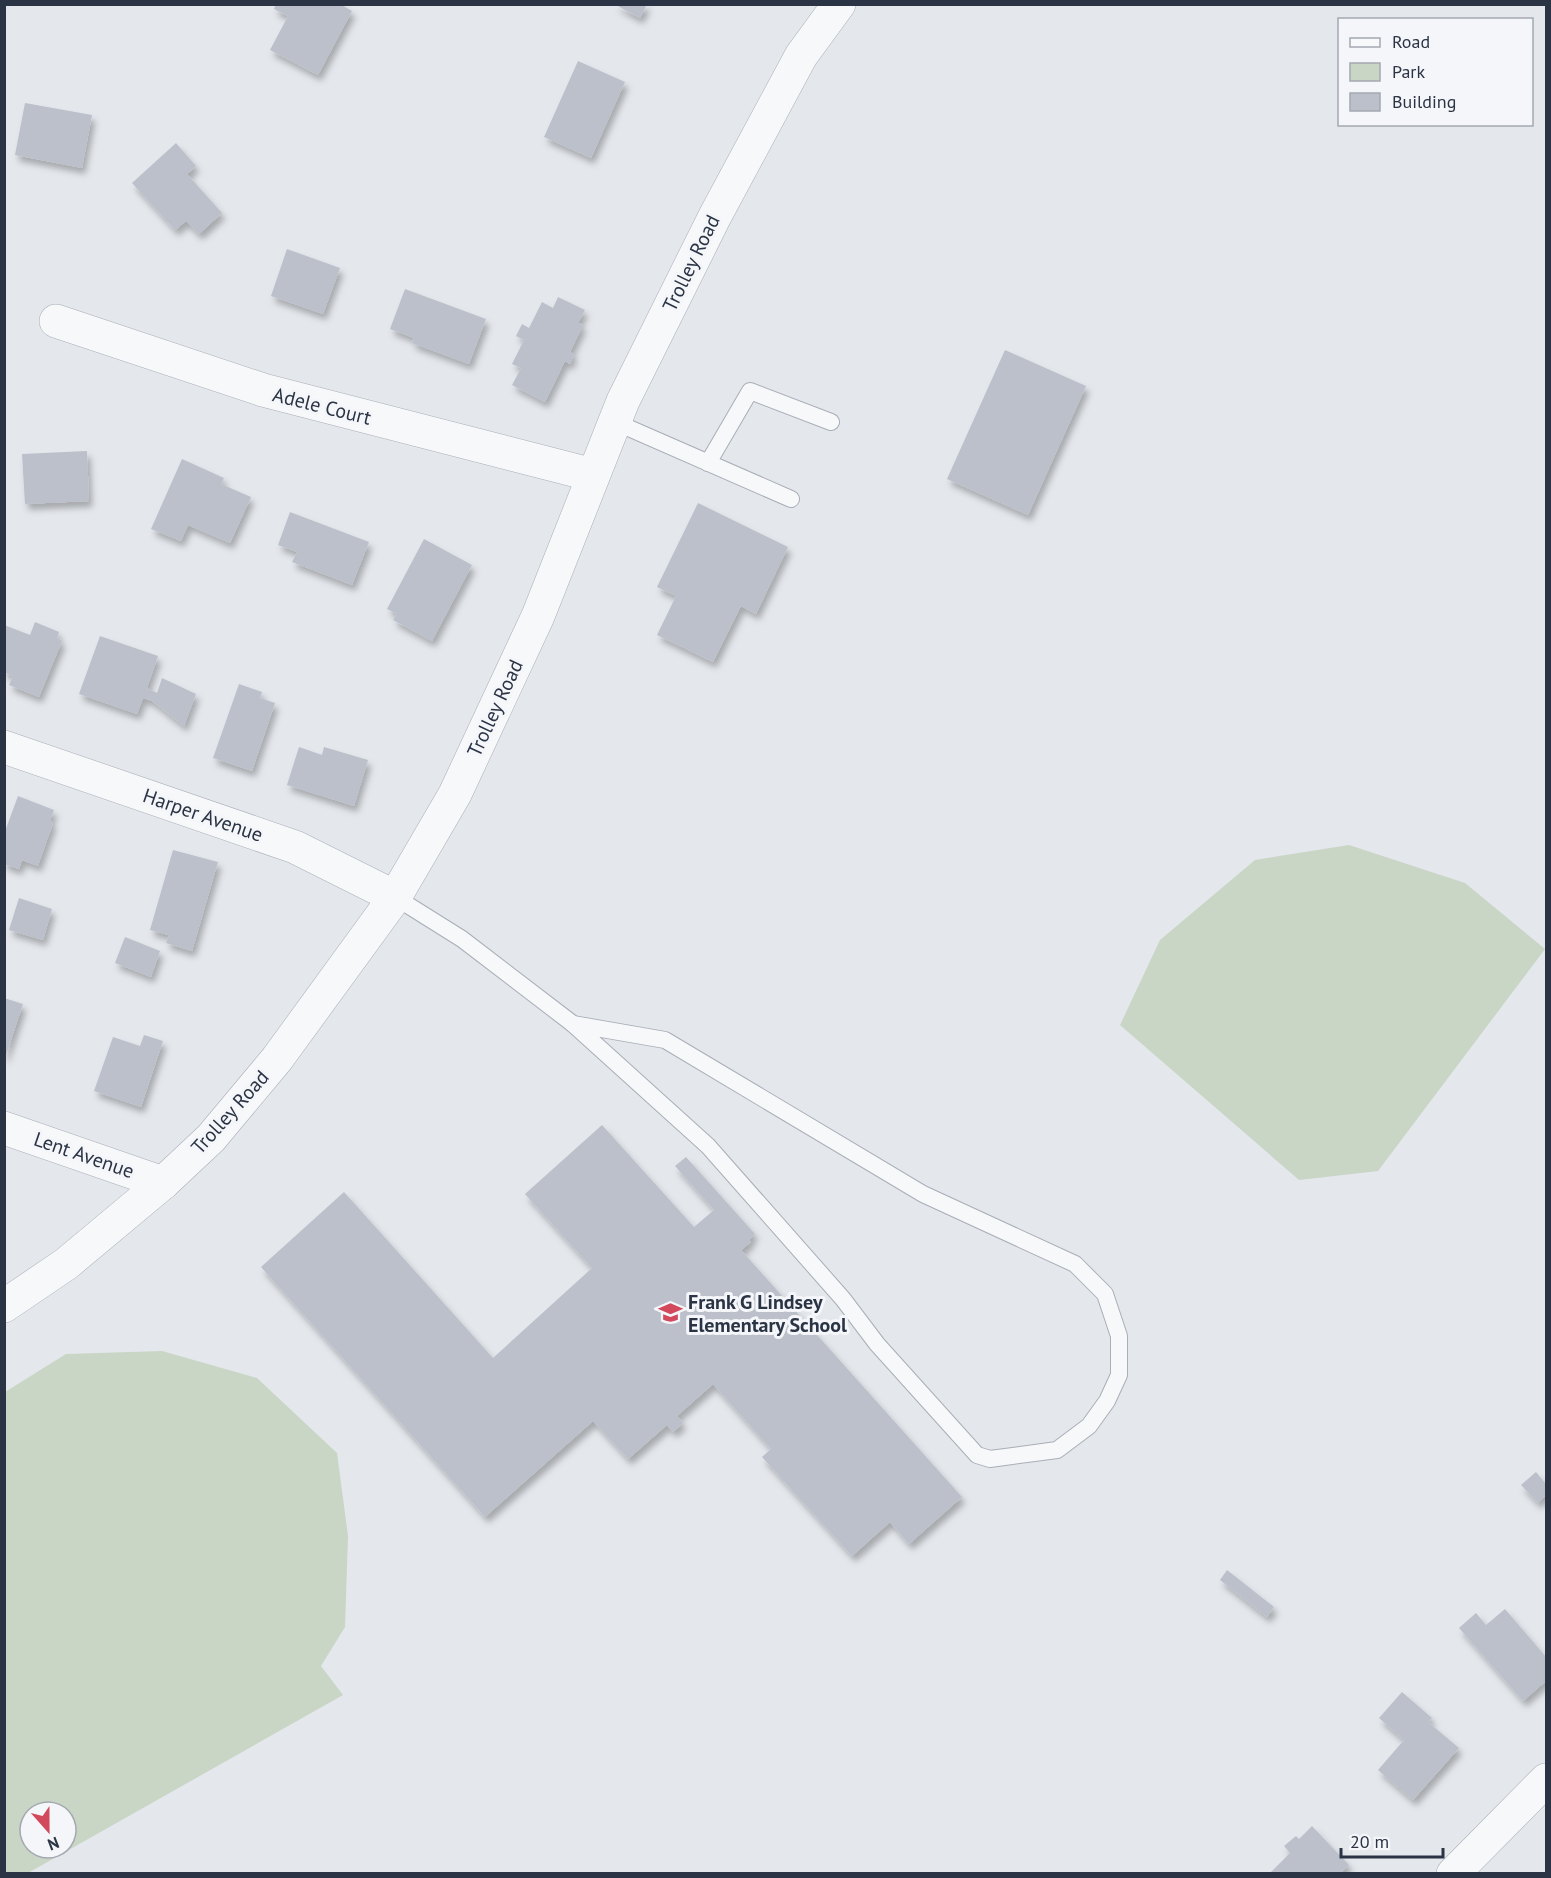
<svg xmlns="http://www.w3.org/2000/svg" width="1551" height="1878" font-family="'PT Sans',sans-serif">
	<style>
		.park { fill: #c9d6c5; fill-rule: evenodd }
		.building { fill: #bbc0ca; filter: url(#shadow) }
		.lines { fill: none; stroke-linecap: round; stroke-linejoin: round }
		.service-casing { stroke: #a9aeb7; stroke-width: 18 }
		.minor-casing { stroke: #a9aeb7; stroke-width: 34 }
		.tertiary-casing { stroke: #a9aeb7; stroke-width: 34 }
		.service { stroke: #f7f8fa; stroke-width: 16 }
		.minor { stroke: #f7f8fa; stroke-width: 33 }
		.tertiary { stroke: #f7f8fa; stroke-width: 33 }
		.labels { text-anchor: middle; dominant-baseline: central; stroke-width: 6; stroke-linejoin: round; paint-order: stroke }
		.street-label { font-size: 20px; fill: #2b3445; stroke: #f4f6f9 }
		.poi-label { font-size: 20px; font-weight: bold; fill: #2b3445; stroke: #f4f6f9; text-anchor: start }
	</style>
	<defs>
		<filter id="shadow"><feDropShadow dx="3.5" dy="6" stdDeviation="3" flood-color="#0004"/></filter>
	</defs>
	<rect width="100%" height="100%" fill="#e4e7ec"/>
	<!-- park -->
	<g class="park">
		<polygon points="1349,845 1465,883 1545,949 1378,1171 1299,1180 1120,1025 1160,940 1255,860"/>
		<path d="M 162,1351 L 257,1378 L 337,1453 L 348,1536 L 345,1627 L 321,1666 L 343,1695 L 28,1873 L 5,1873 L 5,1392 L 66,1354 ZM 30,1812 L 66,1812 L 66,1848 L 30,1848 Z"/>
	</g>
	<!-- building -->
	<g class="building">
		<polygon points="276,4 340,4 352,11 318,75 270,50 288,16 274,9"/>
		<polygon points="614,4 647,4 640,18"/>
		<polygon points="578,61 625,82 591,158 544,137"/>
		<polygon points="25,103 92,115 82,168 15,155"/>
		<polygon points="176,143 196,166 187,174 222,213 199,234 186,221 175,230 132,183"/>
		<polygon points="287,249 340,268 323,314 271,296"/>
		<polygon points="405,289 486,319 469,364 412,343 414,338 390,329"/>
		<polygon points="558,297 585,310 578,323 583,325 570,352 574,354 570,364 565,361 545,402 512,385 521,368 512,364 524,340 516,336 522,324 529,328 542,302 553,308"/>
		<polygon points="1005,350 1086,386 1028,515 947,479"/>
		<polygon points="87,451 89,501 25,504 22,454"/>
		<polygon points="182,459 224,478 221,484 251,497 230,543 188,525 181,541 151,529"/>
		<polygon points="698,503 788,547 756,614 741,606 713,662 657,635 676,596 657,587"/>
		<polygon points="290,512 369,542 352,585 292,562 297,552 278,545"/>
		<polygon points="424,539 472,565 432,641 393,620 397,614 387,609"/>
		<polygon points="35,622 59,632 57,638 62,641 39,697 9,685 13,676 4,672 4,625 30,635"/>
		<polygon points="100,636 158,656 147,688 157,693 162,678 196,694 184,726 152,701 143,698 137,714 79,694"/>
		<polygon points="239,684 262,692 260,698 275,703 252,771 213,758"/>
		<polygon points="299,747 322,755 324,747 368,760 354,806 287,785"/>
		<polygon points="18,796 54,810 50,821 53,823 38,866 22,860 19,869 4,864 4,834"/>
		<polygon points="173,850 218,862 192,951 166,943 169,935 150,930"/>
		<polygon points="19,898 52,909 43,940 9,930"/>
		<polygon points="125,937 160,951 151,977 115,963"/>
		<polygon points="4,998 23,1004 5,1058 4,1058"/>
		<polygon points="144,1035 163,1041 141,1107 94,1091 113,1037 140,1046"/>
		<polygon points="602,1125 694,1227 714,1210 675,1166 686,1157 755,1234 749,1240 751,1242 741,1250 962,1497 909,1544 890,1522 852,1556 762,1457 771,1449 713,1384 677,1416 683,1423 673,1432 667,1425 628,1459 593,1421 485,1517 261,1267 344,1192 493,1358 592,1268 525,1194"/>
		<polygon points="1536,1472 1546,1484 1546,1495 1538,1503 1521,1485"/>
		<polygon points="1227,1570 1274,1607 1267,1617 1220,1580"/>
		<polygon points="1505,1609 1546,1657 1546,1681 1523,1701 1459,1628 1476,1613 1486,1625"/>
		<polygon points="1402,1692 1432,1718 1428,1722 1459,1748 1413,1800 1378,1770 1404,1740 1379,1718"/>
		<polygon points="1312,1826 1349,1865 1340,1874 1269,1874 1290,1853 1284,1846 1296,1836 1299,1839"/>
	</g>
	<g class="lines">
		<defs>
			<g id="service">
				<polyline points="615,422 791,499"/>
				<polyline points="708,463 750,391 831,422"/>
				<polyline points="395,897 462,939 573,1024"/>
				<polygon points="573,1024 665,1040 923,1194 1075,1264 1105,1294 1119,1336 1119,1375 1107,1401 1089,1426 1057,1450 990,1459 977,1455 877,1344 843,1299 708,1146"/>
			</g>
			<g id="minor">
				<polyline points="56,321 263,390 593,475"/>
				<polyline points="4,747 295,847 395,897"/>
				<polyline points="4,1128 163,1183"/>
				<polyline points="1453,1874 1546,1780"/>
			</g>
			<polyline id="tertiary" points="4,1306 66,1264 163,1183 211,1138 277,1059 395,897 455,794 538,616 623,401 715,216 801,56 839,4"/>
		</defs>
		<!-- service casing -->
		<use href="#service" class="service-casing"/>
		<!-- minor casing -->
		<use href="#minor" class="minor-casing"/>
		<!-- tertiary casing -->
		<use href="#tertiary" class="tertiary-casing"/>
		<!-- service -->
		<use href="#service" class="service"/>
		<!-- minor -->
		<use href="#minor" class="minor"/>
		<!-- tertiary -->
		<use href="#tertiary" class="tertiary"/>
	</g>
	<!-- icons -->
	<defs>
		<symbol id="school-bare" viewBox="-9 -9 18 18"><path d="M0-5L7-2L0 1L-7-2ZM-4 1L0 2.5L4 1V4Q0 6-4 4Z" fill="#d1495b" stroke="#f4f6f9" stroke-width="2.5" paint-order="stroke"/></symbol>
	</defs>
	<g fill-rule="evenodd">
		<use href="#school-bare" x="654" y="1296" width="33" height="33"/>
	</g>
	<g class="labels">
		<!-- street labels -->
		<g class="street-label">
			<text transform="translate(691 263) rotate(-64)">Trolley Road</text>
			<text transform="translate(322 406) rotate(14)">Adele Court</text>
			<text transform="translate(495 708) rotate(-65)">Trolley Road</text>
			<text transform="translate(203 815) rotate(19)">Harper Avenue</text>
			<text transform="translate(230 1112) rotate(-48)">Trolley Road</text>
			<text transform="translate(84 1155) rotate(19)">Lent Avenue</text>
		</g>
		<!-- poi labels -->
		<g class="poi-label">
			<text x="688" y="1302">Frank G Lindsey<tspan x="688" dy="23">Elementary School</tspan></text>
		</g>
	</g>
	<!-- border -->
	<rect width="1551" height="1878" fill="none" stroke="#2b3445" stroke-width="12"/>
	<!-- legend -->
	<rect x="1338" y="18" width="195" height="108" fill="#f4f6f9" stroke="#a4a8b1" stroke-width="1.5"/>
	<rect x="1350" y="38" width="30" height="9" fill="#f7f8fa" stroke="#a4a8b1" stroke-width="1.5"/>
	<text x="1392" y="48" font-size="18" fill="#2b3445">Road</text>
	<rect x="1350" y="63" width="30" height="18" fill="#c9d6c5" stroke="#a4a8b1" stroke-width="1.5"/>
	<text x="1392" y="78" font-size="18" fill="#2b3445">Park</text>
	<rect x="1350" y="93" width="30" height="18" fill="#bbc0ca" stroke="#a4a8b1" stroke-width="1.5"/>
	<text x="1392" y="108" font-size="18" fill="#2b3445">Building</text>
	<!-- north arrow -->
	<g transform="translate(48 1830) rotate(159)"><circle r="28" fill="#f4f6f9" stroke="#a4a8b1" stroke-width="1.5"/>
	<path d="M0-4.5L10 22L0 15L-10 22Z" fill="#d1495b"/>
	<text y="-9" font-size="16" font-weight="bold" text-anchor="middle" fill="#2b3445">N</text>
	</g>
	<!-- scale -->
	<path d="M1341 1848v9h102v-9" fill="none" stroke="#2b3445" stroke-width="3"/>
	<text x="1350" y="1848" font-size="18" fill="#2b3445" stroke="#f4f6f9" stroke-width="4.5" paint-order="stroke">20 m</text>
</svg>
